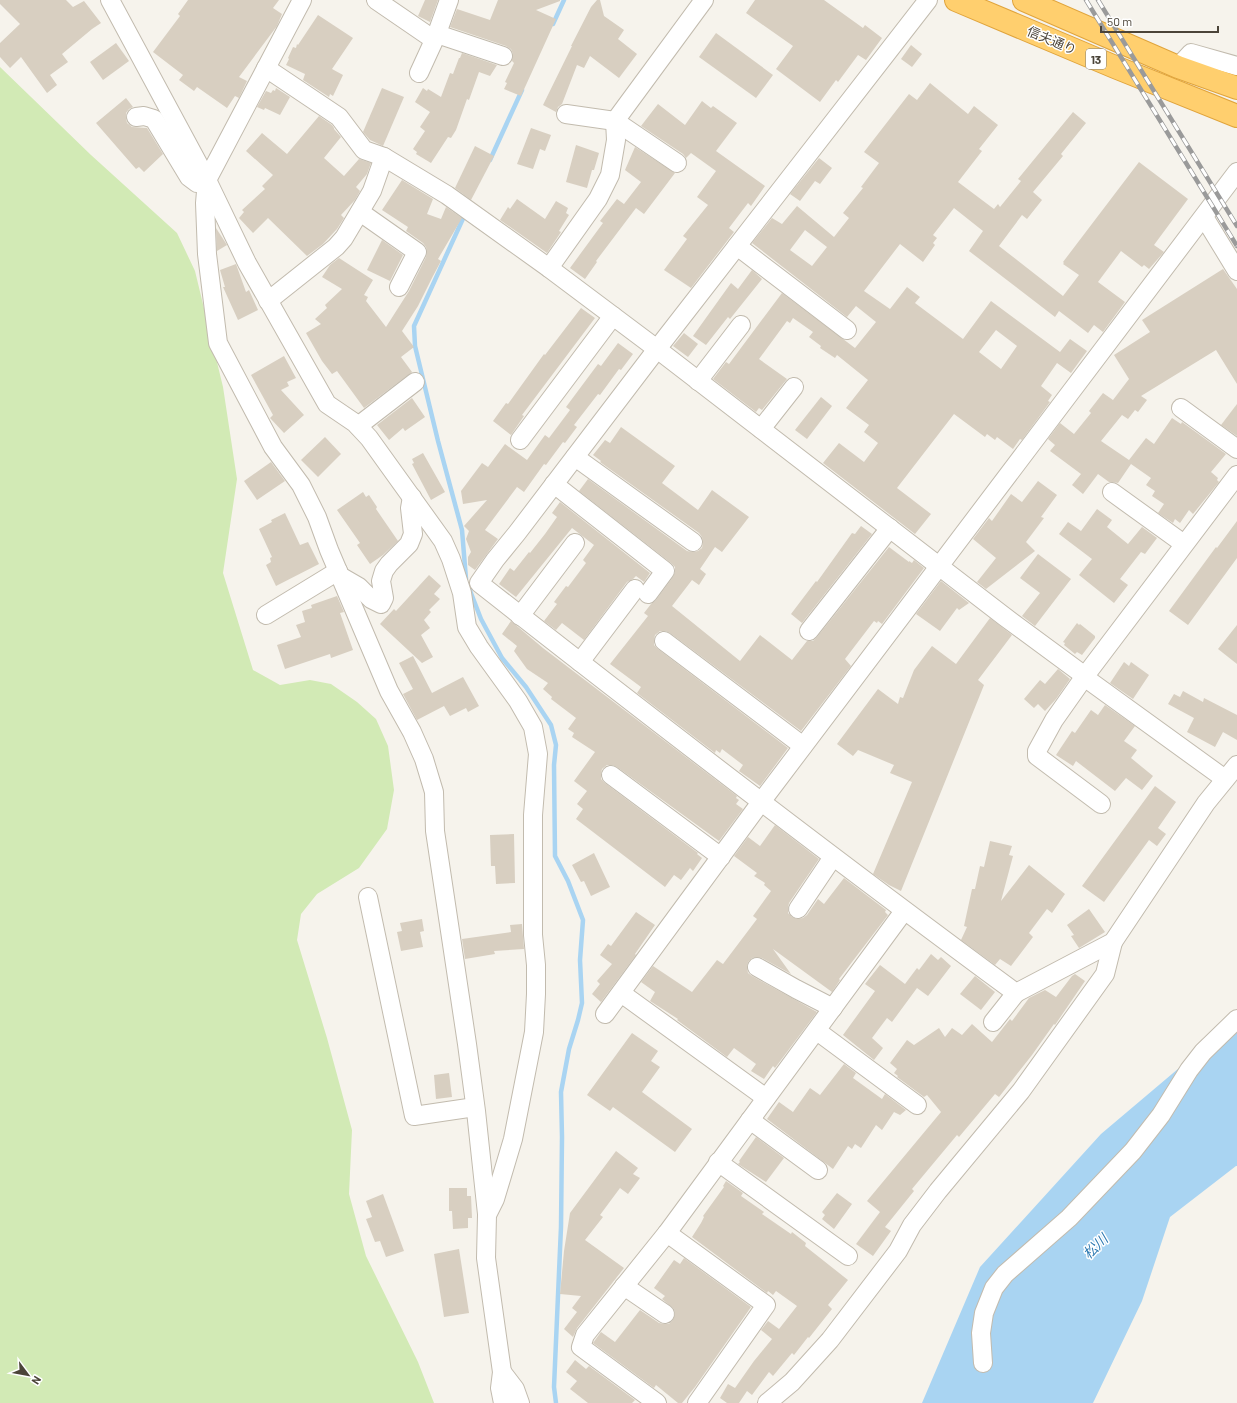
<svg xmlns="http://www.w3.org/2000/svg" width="1237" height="1403" font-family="Barlow,'Noto Sans JP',sans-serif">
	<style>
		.green { fill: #d2eab5 }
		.water { fill: #a9d4f2 }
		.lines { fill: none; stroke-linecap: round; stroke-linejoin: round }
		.stream { stroke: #a9d4f2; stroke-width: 4.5 }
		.building { fill: #d8cfc1; fill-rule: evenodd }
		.street-casing { stroke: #c2bbae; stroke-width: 20 }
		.highway-casing { stroke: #e0a43c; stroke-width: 24 }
		.street { stroke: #fff; stroke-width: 18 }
		.highway { stroke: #ffcf6e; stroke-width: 22 }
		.rail-casing { stroke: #9a9a9a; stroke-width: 4.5 }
		.rail { stroke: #fff; stroke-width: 3; stroke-dasharray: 9; stroke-linecap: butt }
		.labels { text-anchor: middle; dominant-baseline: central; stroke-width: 3; stroke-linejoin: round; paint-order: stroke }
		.shield { fill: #fff; stroke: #817c74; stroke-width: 1 }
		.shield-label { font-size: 12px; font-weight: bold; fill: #4b4439 }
		.street-label { font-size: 13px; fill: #4b4439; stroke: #fff }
		.water-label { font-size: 14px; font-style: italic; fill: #2e7ab2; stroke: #fff }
	</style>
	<rect width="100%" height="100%" fill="#f6f3ec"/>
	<!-- green -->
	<polygon class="green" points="0,67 91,155 177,233 195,271 223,387 237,479 223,573 253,670 280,685 310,680 331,684 357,702 376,719 388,746 394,790 387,829 359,868 317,894 301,914 297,940 327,1038 352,1130 349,1194 366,1256 418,1362 434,1403 0,1403"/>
	<!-- water -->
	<polygon class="water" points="1237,1019 1237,1166 1236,1166 1170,1217 1142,1301 1093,1403 922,1403 980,1267 1101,1134"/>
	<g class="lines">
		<!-- stream -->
		<g class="stream">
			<polyline points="553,24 564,0"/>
			<polyline points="490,160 522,90"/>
			<polyline points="466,212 414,326 415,346 438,441 462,530 466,579"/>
			<polyline points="469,588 481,619 502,658 526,687 551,725 556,745 554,765 555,856 568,881 583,920 580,960 582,1003 578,1020 569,1049 561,1092 562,1137 561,1227 554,1387 556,1403"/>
		</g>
	</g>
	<!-- building -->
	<g class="building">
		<polygon points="0,0 66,0 73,7 84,1 101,23 92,29 62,54 68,62 50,75 57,85 47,93 21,57 10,68 0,57 0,43 20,24 0,4"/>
		<polygon points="188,0 279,0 273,8 282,14 277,26 239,77 247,81 239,98 235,96 227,108 197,87 194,91 179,80 183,75 153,52 180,16 178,14"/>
		<polygon points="425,0 438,0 430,22 418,16"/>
		<polygon points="498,0 560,0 560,1 536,10 556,19 521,96 504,89 507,83 505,82 514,63 512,61 513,54 511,49 506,46 450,27 457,9 490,20"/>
		<polygon points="597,0 600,0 604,16 624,30 618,39 637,54 619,78 590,56 584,68 577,65 562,104 558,107 556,112 543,105 572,46 571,46 591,7"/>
		<polygon points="755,0 824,0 863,28 865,25 882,38 866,60 858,55 838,82 836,80 820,102 776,69 793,46 746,13"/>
		<polygon points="318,15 353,38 332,69 343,75 333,96 330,94 329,97 303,80 305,74 286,65 289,59 288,58 293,47 296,48 297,44 298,45"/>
		<polygon points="716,33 773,75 756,98 699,57"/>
		<polygon points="116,43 129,61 103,80 90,62"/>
		<polygon points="911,45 922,54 912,67 901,59"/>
		<polygon points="462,53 497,65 490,76 479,72 469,100 467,99 456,130 451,138 448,137 431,163 416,154 417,152 413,149 425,131 420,127 430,112 415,102 423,88 427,91 428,89 441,97 450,73 453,74 459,58 460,58"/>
		<path d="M 930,83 L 968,114 L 974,106 L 998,125 L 979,149 L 982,151 L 958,182 L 994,209 L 998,204 L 1000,207 L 1021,181 L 1018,179 L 1073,112 L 1086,123 L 1061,154 L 1063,156 L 1033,192 L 1042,200 L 1027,219 L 1022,215 L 999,246 L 1063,296 L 1079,275 L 1063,264 L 1064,263 L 1063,262 L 1139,162 L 1188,199 L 1154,245 L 1164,252 L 1149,269 L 1144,265 L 1142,267 L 1121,251 L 1098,282 L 1125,302 L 1103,332 L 1094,325 L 1088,333 L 1059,311 L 1055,317 L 969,251 L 983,231 L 954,208 L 933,235 L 937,238 L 933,243 L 935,245 L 923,262 L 900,244 L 864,291 L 890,309 L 907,287 L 920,297 L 915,303 L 963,339 L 991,301 L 1060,352 L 1070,339 L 1087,351 L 1071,373 L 1057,363 L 1041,386 L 1052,395 L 1048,401 L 1050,402 L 1022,440 L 1020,439 L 1013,449 L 997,437 L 995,440 L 987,434 L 985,437 L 954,414 L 897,488 L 931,514 L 915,534 L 823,463 L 839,443 L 864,462 L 878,443 L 864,432 L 869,425 L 846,408 L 868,380 L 837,355 L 835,358 L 820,348 L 821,346 L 809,337 L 813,332 L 793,318 L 790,323 L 787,321 L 759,359 L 787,379 L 762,410 L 759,408 L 756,412 L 713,379 L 726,362 L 729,364 L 782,293 L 855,348 L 876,322 L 856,306 L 847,317 L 752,243 L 772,218 L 782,224 L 797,206 L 834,237 L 849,218 L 843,213 L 863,188 L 861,187 L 879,163 L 864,152 L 909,94 L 917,100 ZM 805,230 L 827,247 L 812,266 L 790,250 ZM 996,330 L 1017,346 L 1001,369 L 979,352 Z"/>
		<polygon points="276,88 290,97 280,115 265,108 264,110 257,107 266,91 271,93 273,90 275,91"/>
		<polygon points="382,88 404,97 383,146 370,140 363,132"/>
		<polygon points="126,98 133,107 129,109 126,113 126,118 127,123 132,127 147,128 163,154 144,172 139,167 136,169 96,123"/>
		<polygon points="702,101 711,108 713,106 737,123 716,151 765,186 751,206 748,203 729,228 734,232 691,288 664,270 687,239 683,236 708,205 697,197 716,171 691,153 686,158 683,154 641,126 658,104 685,125"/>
		<polygon points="319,116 332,125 334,128 334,129 341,137 324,158 344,176 359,159 371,163 367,174 356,187 360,191 355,200 341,215 344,218 337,229 323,244 307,256 268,218 253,233 239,218 244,212 242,210 265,189 262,186 273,175 246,151 262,133 287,154"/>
		<polygon points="531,128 551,135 545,151 540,149 533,169 517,164"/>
		<polygon points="576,145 599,153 594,170 592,170 587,188 566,182"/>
		<polygon points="475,146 494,156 471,200 455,188"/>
		<polygon points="635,147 675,173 644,214 636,208 596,261 597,262 585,279 570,268 603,223 600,221 617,199 624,204 641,182 625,170"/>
		<polygon points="819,158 832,168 820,184 815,181 800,201 790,194"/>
		<polygon points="402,180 433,199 427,214 441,219 446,207 462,218 438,259 441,261 433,276 418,306 402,331 414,347 401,357 412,372 364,408 337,371 332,374 322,361 306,333 321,324 315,319 327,308 325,305 342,289 322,277 330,265 339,258 373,280 364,295 368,297 366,301 386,327 409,291 426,257 427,252 426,247 423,243 406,231 408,227 382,210"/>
		<polygon points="517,199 545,219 556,201 568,208 566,213 569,215 559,231 561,232 547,253 500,220 508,207 510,209"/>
		<polygon points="216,228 227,245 217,251"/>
		<polygon points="382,240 403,255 390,281 367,270"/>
		<polygon points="236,264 246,292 249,290 258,310 238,320 223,287 225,287 220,270"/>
		<polygon points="1223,269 1237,289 1237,384 1216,350 1141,396 1147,400 1138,412 1135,410 1128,419 1122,415 1101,441 1129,460 1146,438 1154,444 1172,418 1181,424 1182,422 1226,454 1211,472 1218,478 1217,480 1219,482 1193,514 1189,510 1180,523 1175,519 1173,523 1158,513 1164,504 1152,496 1155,491 1146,485 1151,478 1131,464 1118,483 1113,482 1109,482 1098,474 1083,494 1072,485 1081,474 1050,451 1055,445 1048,439 1060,423 1074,434 1091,413 1089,411 1103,393 1113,400 1129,379 1114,355 1150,332 1142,320"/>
		<polygon points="752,270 762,279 730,319 728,317 706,345 693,336 731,283 738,289"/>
		<polygon points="581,308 595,318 522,415 524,416 511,435 493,421 506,403 508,404 544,354 545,355"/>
		<polygon points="684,333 698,344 688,357 673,346"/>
		<polygon points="618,343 633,354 621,370 619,369 600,395 598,394 574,425 577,427 565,443 563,442 546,465 544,464 524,492 517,487 485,530 498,539 475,570 468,565 468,557 471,552 466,539 469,531 464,526 487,500 463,504 461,491 482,463 488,467 505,444 527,460 545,435 549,438 570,410 566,407 598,364 601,366"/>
		<polygon points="284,356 296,378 287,382 289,386 281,390 304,415 284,433 270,418 273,415 251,375"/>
		<polygon points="821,397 832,406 807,439 795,430"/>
		<polygon points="412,398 425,417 405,431 403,428 389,440 377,425"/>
		<polygon points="1237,404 1237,436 1221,425"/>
		<polygon points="621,427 675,466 662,483 698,510 712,490 749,517 722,552 715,547 700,569 706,574 699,585 692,580 672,606 740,661 760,635 792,660 807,641 813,641 817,637 889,547 909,562 909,561 912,563 914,560 924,568 882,624 878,621 877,623 874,621 845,659 851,666 801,731 670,633 666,631 660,631 655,635 654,640 654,645 658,649 788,748 760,786 739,771 743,765 722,749 720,753 716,750 715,753 637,693 641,687 610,664 648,616 644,613 651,604 656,600 673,577 675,572 675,567 671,563 579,491 588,479 687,551 692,552 698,551 702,548 703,543 702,537 699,533 600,462 601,461 593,455 605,440 610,443"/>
		<polygon points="325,437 341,454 318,477 301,460"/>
		<polygon points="423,453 445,492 431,500 412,464 414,463 412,459"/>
		<polygon points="271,462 285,481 257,500 244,481"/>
		<polygon points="1038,481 1057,495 1041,517 1044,518 1026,542 1035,551 986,589 977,582 996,558 973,539 989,518 992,521 1011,494 1022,502"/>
		<polygon points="363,492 366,497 369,495 377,507 376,509 398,541 383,555 370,564 357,545 360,543 337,510"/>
		<polygon points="560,502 650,573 644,582 636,576 633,579 627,582 584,640 562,623 556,630 544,621 557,604 554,602 566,586 568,587 586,563 583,560 594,545 572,528 516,597 499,584 510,568 514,571 529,552 530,553 545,534 557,517 552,513"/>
		<polygon points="1097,509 1112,520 1107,527 1128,544 1142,527 1157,538 1145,554 1141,552 1120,579 1128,585 1114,603 1079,575 1092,559 1059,534 1068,522 1081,531"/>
		<polygon points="285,513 300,545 308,542 319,564 276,586 266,565 271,562 270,558 272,557 259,529 272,522 271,520"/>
		<polygon points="1237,521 1237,558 1188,625 1169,611 1216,547 1217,548"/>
		<polygon points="861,526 872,534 802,623 791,614 816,581 817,582 852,533 855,534"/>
		<polygon points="1038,554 1071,579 1035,626 1022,616 1040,593 1020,578"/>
		<polygon points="429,575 441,586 434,594 440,599 429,610 431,612 424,620 430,628 421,635 433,657 422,663 380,624 394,609 396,611"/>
		<polygon points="941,581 969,603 959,610 957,608 940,631 916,614"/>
		<polygon points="337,596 344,612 340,613 353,650 331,658 330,654 285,669 277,645 301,637 296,625 305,622 302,611 312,608 311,605"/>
		<polygon points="990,618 1012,635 978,680 984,685 901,891 889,885 873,874 912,782 890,773 894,765 858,750 853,756 837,744 878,689 898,704 900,697 903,698 914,670 932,646 956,664"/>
		<polygon points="511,621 543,648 737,796 736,798 739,800 736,804 743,809 719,841 617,767 613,765 607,765 602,769 601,773 601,779 605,783 698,853 697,854 702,858 693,871 690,868 681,880 674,875 665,887 576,819 583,809 577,804 587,791 574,781 595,752 572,737 574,733 568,729 576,718 551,699 552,697 543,689 548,683 527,669 514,651 517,646 502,634"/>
		<polygon points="1077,623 1079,625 1080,624 1095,636 1095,638 1082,655 1077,652 1075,654 1064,645 1065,643 1063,642"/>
		<polygon points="1237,625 1237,664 1218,649"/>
		<polygon points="413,656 432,693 463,677 479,706 468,712 466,708 450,716 444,706 417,720 403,694 413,689 399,663"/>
		<polygon points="1124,662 1129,666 1131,662 1149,675 1133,699 1110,683"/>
		<polygon points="1058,669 1070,679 1056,699 1045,711 1038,704 1034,708 1024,699 1040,680 1045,684"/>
		<polygon points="1183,691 1203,702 1204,698 1237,715 1237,740 1223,732 1215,747 1187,732 1194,718 1168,704 1174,694 1180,697"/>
		<polygon points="1105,705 1135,726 1124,741 1137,750 1131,758 1153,776 1142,790 1126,778 1115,791 1076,761 1073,766 1056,755 1072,731 1075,733 1091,710 1098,715"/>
		<polygon points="1155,786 1176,802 1158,828 1166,834 1157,846 1149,840 1104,902 1082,886"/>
		<polygon points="775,825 819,859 789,903 788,908 788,913 792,917 797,919 803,918 807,915 818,899 824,904 844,878 886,910 885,912 888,915 839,979 840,980 832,992 773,949 791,974 762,958 757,957 752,958 748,962 747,967 748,973 752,976 817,1012 775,1068 773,1066 764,1079 751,1071 756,1064 734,1048 727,1057 677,1020 678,1019 650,1001 655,992 641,982 653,966 692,992 717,960 723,964 757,919 753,916 771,891 764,885 765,883 754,876 757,873 734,856 748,837 760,846"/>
		<polygon points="514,834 515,883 496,884 495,866 491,866 490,835"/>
		<polygon points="990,841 1012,846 1009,855 1013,856 1001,901 1029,865 1065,894 1052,913 1047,909 1029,933 1033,937 1011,966 1000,959 995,965 961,940 967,927 964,926 972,889 975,889 980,866 984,867"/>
		<polygon points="594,853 610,887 591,896 584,881 581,882 572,865"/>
		<polygon points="1089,909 1105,932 1079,948 1071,936 1074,935 1067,925"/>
		<polygon points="636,912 655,925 635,954 636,955 601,1002 592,994 600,984 597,981 612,964 600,955 608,944 611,946"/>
		<polygon points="422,919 424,931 420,932 423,947 401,951 397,932 402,931 400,923"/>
		<polygon points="522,924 524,949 494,951 495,954 465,959 462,939 511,932 510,925"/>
		<polygon points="931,954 938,960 941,957 951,966 928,996 917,988 892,1022 887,1018 872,1038 883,1048 874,1060 843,1035 875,991 865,984 880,965 905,984 917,968 919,970"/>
		<polygon points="1075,974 1085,981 1055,1025 1054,1024 1032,1055 999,1097 995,1094 959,1137 957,1135 912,1189 914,1191 885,1227 891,1231 873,1256 856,1244 880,1212 867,1201 941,1112 927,1095 924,1097 897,1077 898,1076 894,1073 897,1069 890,1063 907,1040 914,1045 939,1028 945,1037 952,1028 962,1035 972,1024 992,1042 1010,1019 1012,1021 1029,998 1045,990 1056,997 1072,976"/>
		<polygon points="975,976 995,992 981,1010 960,994"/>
		<polygon points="632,1033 658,1051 651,1061 660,1067 642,1092 692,1129 675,1152 613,1107 610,1111 587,1095"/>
		<polygon points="844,1064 856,1073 853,1078 882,1099 885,1094 906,1110 900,1115 894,1112 882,1130 876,1125 861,1148 855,1144 852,1149 848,1146 833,1169 767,1119 779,1102 793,1112 810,1088 820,1095"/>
		<polygon points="449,1073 452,1097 436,1099 434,1075"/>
		<polygon points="756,1137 784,1158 766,1182 738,1164 740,1162 739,1161"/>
		<polygon points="616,1151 638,1168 633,1174 640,1178 628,1194 620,1188 600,1215 603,1217 585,1240 624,1268 577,1328 573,1337 564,1329 577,1312 572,1308 581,1296 560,1294 564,1251 570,1213"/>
		<polygon points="726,1181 743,1193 741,1196 764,1212 762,1214 791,1234 792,1232 806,1243 805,1246 848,1280 828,1305 832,1309 809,1338 808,1337 794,1355 792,1353 773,1376 769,1372 752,1395 747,1391 739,1403 727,1403 720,1398 728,1384 735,1388 754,1361 772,1339 761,1330 768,1321 779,1329 797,1306 776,1291 773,1295 768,1291 767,1293 692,1237 701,1223 704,1217 703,1216 724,1187 723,1186"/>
		<polygon points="449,1188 467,1188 467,1196 471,1196 472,1218 468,1218 468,1228 453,1229 452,1211 449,1211"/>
		<polygon points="837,1193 852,1204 834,1229 822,1219 825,1215 822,1212"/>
		<polygon points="383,1194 404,1251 386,1257 380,1241 375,1242 366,1219 372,1217 366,1201"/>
		<polygon points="459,1249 469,1313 444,1317 434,1254"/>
		<polygon points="684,1258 751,1307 695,1387 682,1403 678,1403 656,1385 654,1388 593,1343 601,1332 615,1342 640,1310 659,1323 664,1324 669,1324 673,1320 675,1314 674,1309 662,1299 665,1296 654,1288 674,1260 680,1264"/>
		<polygon points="575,1360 586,1369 589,1366 635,1400 632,1403 588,1403 570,1389 577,1381 566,1372"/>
	</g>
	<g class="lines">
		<defs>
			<g id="street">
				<polyline points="110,0 207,180 247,263 327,404 355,423 369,438 443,541 451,559 462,593 467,627 479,647 518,701 533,727 538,754 533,815 533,935 536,965 536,994 534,1032 513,1139 495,1199 487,1215 486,1258 502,1372 500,1388 503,1403"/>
				<polyline points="302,0 207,180 205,203 207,254 218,343 273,447 301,485 317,517 329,550 389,691 412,732 424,759 434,792 435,831 467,1044 476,1111 487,1214"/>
				<polyline points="376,0 430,37 440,35 503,56"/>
				<path d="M 928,0 L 657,349 L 517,533 L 495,560 L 479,583 C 656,722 834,859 1016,993 L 1113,942 L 1206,803 L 1237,765"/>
				<polyline points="1178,67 1191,53 1237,66"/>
				<polyline points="266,68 339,117 364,150 384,157 447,195 549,268 657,349 1005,617 1085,676 1091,682 1225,779"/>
				<polyline points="419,73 436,36 449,0"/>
				<polyline points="566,114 615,121 704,0"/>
				<polyline points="136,117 144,116 154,119 189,177 197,183 207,180"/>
				<polyline points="615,121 677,163"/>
				<polyline points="360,212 417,252 399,287"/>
				<polyline points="1204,217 1237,271"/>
				<polyline points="737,246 847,330"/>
				<polyline points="549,268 598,199 610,175 616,140 615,121"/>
				<polyline points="268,301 336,247 344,238 372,191 384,157"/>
				<polyline points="698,381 741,325"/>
				<polyline points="1181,408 1237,449"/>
				<polyline points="358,426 415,382"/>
				<polyline points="761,429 794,387"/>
				<polyline points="520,440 613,316"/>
				<polyline points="575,457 693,542"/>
				<polyline points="554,484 665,571 648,594"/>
				<polyline points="1112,492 1184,544"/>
				<polyline points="340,576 359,587 371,599 381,604 384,598 381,581 384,571 389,564 409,544 413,534 410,508 412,497"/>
				<polyline points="266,615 338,571"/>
				<polyline points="520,616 575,543"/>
				<polyline points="809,631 890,528"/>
				<polyline points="664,641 803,746"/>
				<polyline points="580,662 635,589"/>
				<polyline points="611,775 721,857"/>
				<polyline points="1101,804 1037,756 1037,751 1054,720 1085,676 1237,475"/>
				<polyline points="368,897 414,1116 475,1107"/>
				<polyline points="798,909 833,857"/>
				<polyline points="757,967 796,989 833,1008"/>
				<polyline points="621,993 766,1098"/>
				<polyline points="605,1014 761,802 1237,172"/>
				<polyline points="993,1022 1016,993"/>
				<polyline points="817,1031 917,1105"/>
				<polyline points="750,1120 818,1170"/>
				<polyline points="718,1162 848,1256"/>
				<polyline points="667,1233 766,1305 697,1403"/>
				<polyline points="624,1286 665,1314"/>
				<polyline points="983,1363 981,1333 984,1313 994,1288 1005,1274 1069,1218 1133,1151 1161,1115 1189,1070 1203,1052 1237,1019"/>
				<polyline points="502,1372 515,1389 520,1403"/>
				<polyline points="657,1403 581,1347 585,1335 667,1233 904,911"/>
				<polyline points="767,1403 792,1382 830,1340 898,1251 912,1225 938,1191 1021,1091 1105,974 1113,942"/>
			</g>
			<g id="highway">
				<polyline points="956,0 1115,67 1237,116"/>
				<polyline points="1024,0 1178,67 1237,88"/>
			</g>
		</defs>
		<!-- street casing -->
		<use href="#street" class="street-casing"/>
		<!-- highway casing -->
		<use href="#highway" class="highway-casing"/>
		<!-- street -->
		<use href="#street" class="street"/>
		<!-- highway -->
		<use href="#highway" class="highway"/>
		<defs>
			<g id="rail">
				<polyline points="1086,0 1237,246"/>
				<polyline points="1098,0 1237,226"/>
			</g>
		</defs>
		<!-- rail casing -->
		<use href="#rail" class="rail-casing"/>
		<!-- rail -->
		<use href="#rail" class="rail"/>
	</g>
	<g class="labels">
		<!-- shield labels -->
		<rect class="shield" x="1086" y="49" width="20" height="20" rx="3"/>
		<g class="shield-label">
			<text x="1096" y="59">13</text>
		</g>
		<!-- street labels -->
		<g class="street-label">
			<text transform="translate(1052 40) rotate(23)">信夫通り</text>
		</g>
		<!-- water labels -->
		<g class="water-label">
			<text transform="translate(1095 1246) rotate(-44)">松川</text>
		</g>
	</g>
	<!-- north arrow -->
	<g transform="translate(28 1375) rotate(122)" stroke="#ffffff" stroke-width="3" paint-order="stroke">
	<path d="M0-3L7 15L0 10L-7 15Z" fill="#4b4439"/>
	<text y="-6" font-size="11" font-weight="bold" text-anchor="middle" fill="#4b4439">N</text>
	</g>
	<!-- scale -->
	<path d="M1101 26v6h117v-6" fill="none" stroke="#4b4439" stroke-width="2"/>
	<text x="1107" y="26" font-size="12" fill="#4b4439" stroke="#ffffff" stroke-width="3" paint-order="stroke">50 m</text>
</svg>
